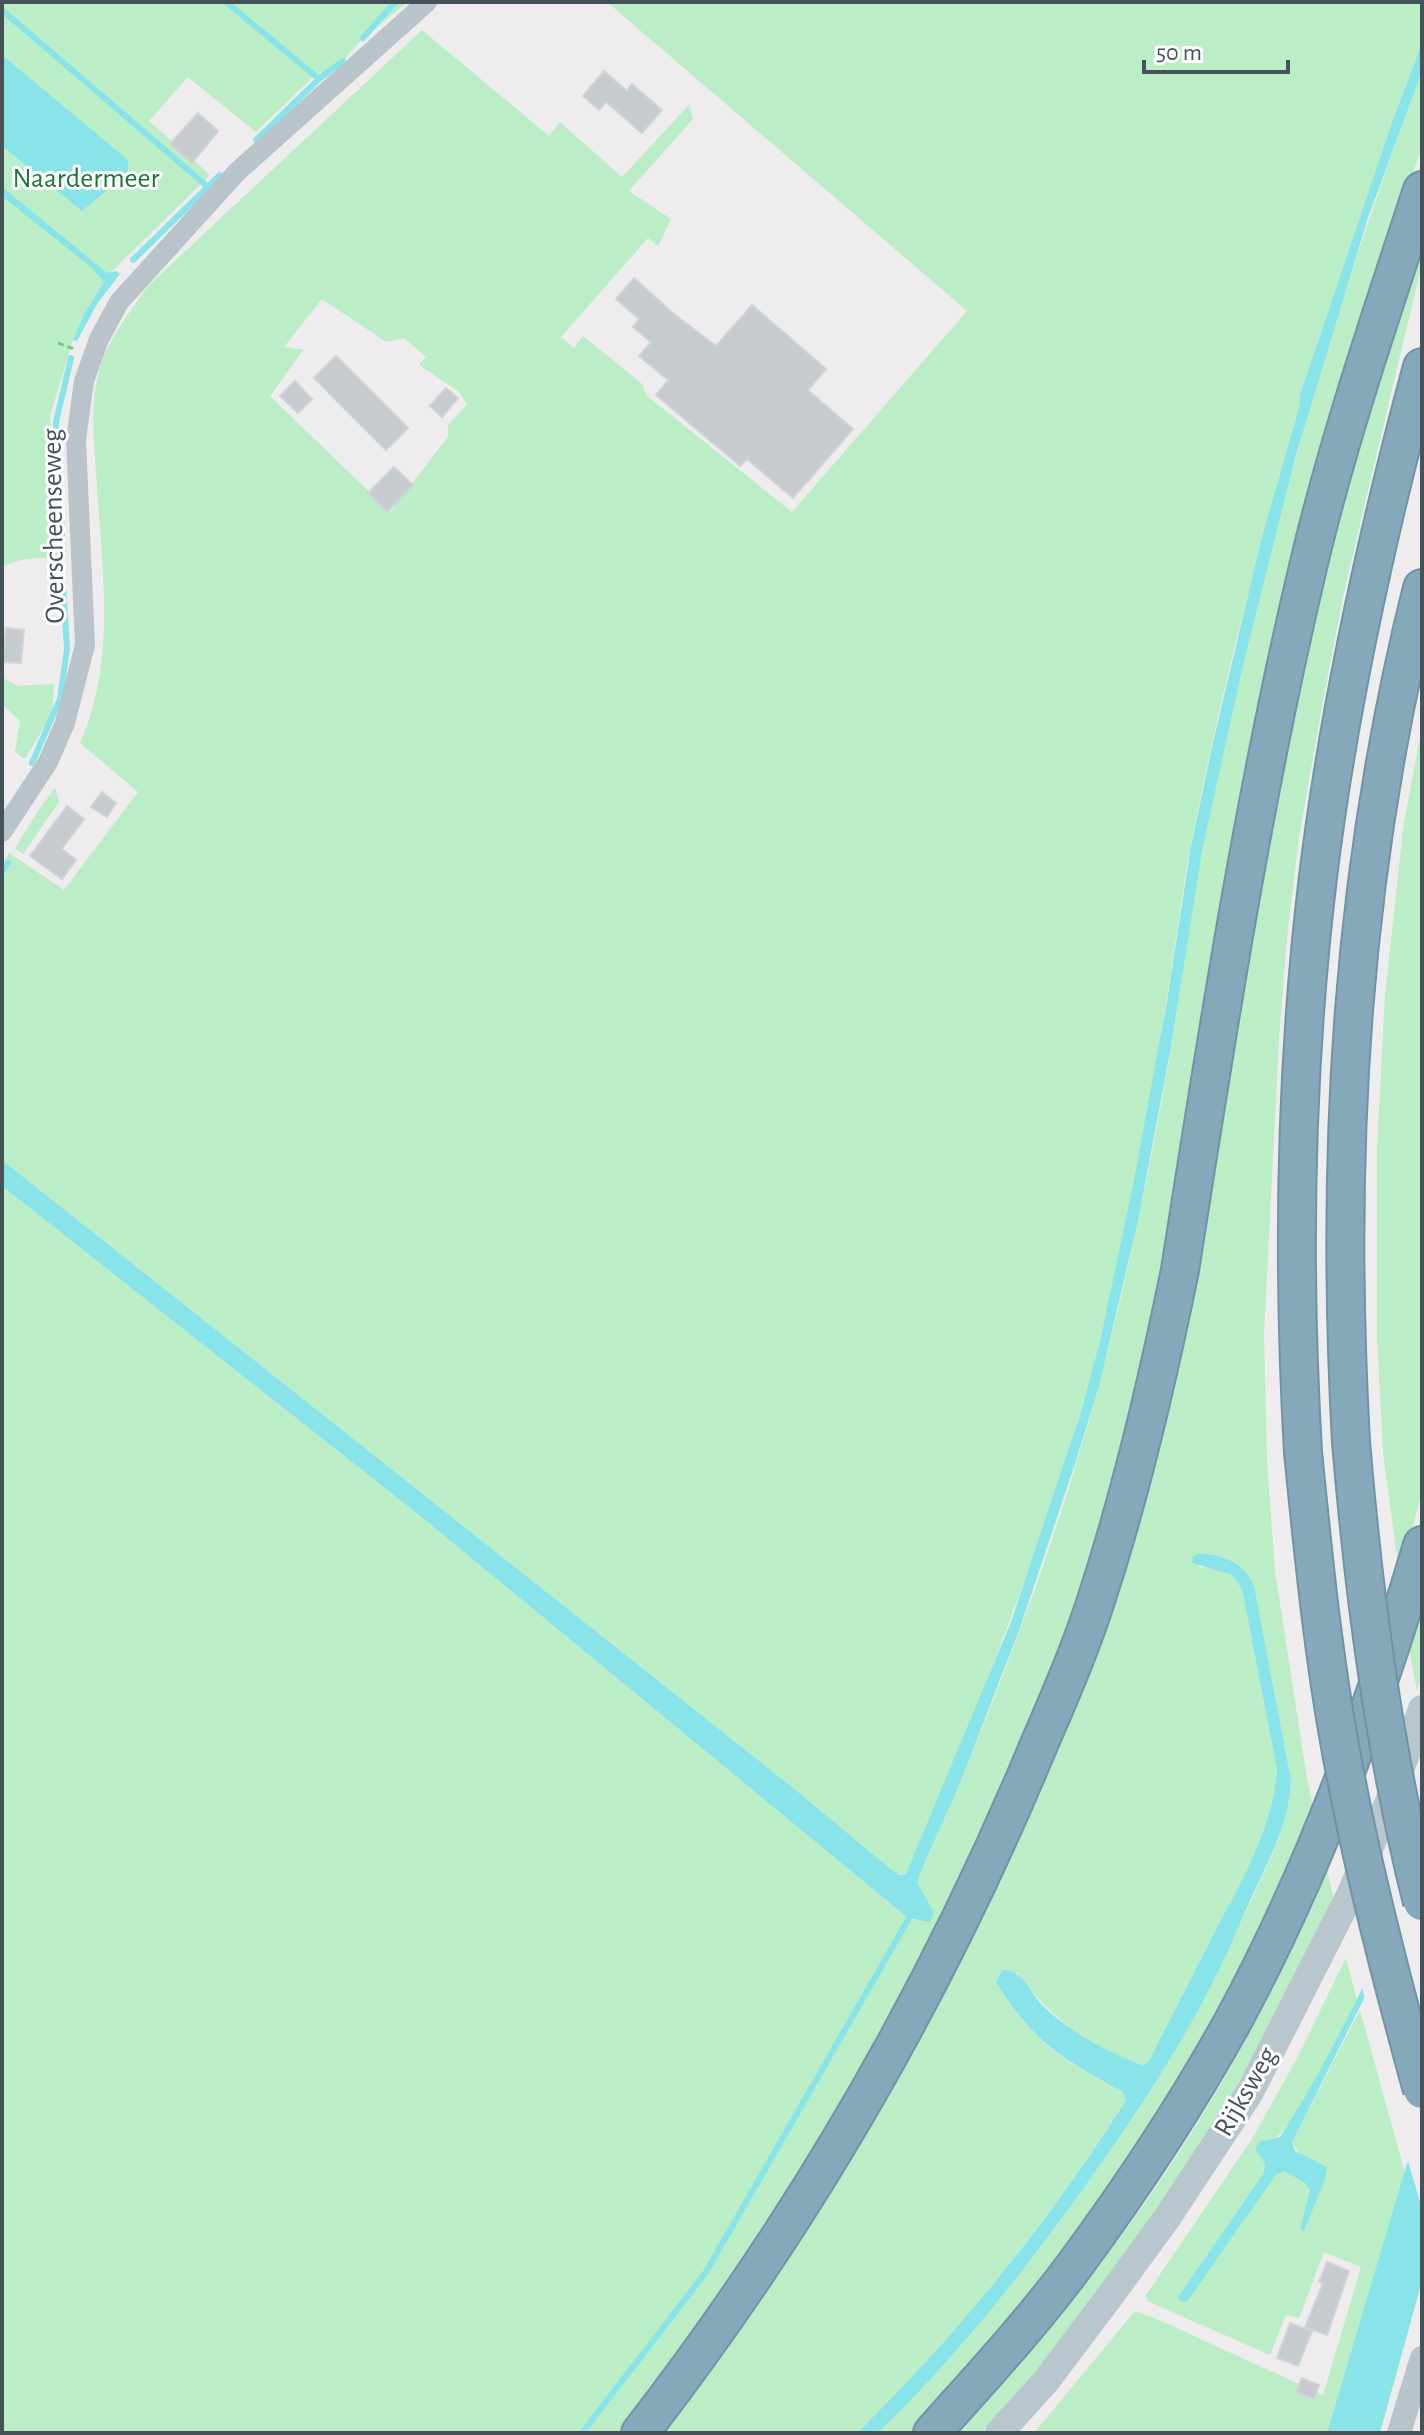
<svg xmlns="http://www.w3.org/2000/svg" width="1424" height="2435" font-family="'Alegreya Sans',sans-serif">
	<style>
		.green { fill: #bbedc6; fill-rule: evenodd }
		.water { fill: #88e4e9 }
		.pier { fill: #efeced }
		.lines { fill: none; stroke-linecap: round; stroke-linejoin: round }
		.stream { stroke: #88e4e9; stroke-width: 6 }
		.building { fill: #c6cbcf; stroke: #d0d4d8; stroke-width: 2 }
		.motorway-casing { stroke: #7093a7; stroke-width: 40 }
		.path { stroke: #74ca92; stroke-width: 3; stroke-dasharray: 6 4; stroke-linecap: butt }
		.minor { stroke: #b8c4c9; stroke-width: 20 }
		.tertiary { stroke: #b8c4c9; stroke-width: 24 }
		.secondary { stroke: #b8c6ce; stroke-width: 28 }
		.motorway { stroke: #85a8bb; stroke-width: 36 }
		.motorway-bridge-casing { stroke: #7093a7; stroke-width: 40; stroke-linecap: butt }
		.motorway-bridge { stroke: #85a8bb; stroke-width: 36 }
		.labels { text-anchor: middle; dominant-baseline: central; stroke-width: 6; stroke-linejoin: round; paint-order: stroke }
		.park-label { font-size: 28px; fill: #187839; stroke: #fff }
		.street-label { font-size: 28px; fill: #455359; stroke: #fff }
	</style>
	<rect width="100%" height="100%" fill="#efeced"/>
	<!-- green -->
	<g class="green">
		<polygon points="2,2 408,2 363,38 343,61 319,79 314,76 256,132 188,77 149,121 209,174 208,177 103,280 104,282 84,314 73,340 50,416 59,557 24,559 2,566"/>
		<path d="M 607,2 L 1422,2 L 1422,43 L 1391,125 L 1300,395 L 1299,408 C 1258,552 1219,698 1191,845 C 1181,897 1175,951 1166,1003 C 1148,1116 1128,1230 1100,1340 C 1054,1523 981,1697 909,1871 C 903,1876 899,1875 893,1871 L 797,1791 L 2,1160 L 2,864 L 9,853 L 64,890 L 138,792 L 80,743 C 118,658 101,562 96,472 C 94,440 90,408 98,376 C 105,342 129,314 148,286 L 422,30 L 549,136 L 560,122 L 622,177 L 689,105 L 693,119 L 629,191 L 671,219 L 658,246 L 648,238 L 561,337 L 574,348 L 583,336 L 642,384 L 647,396 L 792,512 L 967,311 ZM 322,299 L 386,342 L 404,338 L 426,357 L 419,365 L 458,391 L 467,404 L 448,425 L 448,437 L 390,512 L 270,396 L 303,350 L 284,347 Z"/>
		<path d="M 1422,71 L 1422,146 L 1392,234 L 1122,1460 L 1074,1612 L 1046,1690 L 945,1920 L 845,2107 L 665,2378 L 621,2433 L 2,2433 L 2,1186 L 419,1515 L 908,1918 C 921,1923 924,1920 934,1912 L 918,1884 L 919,1877 C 990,1716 1055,1550 1100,1380 C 1129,1271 1152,1159 1171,1048 C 1182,983 1189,917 1202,852 C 1254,586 1327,325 1422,71 Z"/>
		<path d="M 1422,212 L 1422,263 L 1344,592 L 1323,701 L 1299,837 L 1287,938 L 1279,1039 L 1264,1335 L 1267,1461 L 1275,1571 L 1307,1779 L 1315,1816 L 1222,2015 L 1107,2202 L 936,2411 L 914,2433 L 878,2433 C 964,2350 1037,2255 1105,2158 C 1143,2103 1180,2047 1210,1988 C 1223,1963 1234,1936 1246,1911 C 1265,1869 1290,1827 1291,1780 L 1254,1585 C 1236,1562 1229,1555 1199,1553 L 1199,1567 C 1217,1569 1235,1570 1242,1589 L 1277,1770 C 1273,1826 1242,1879 1216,1929 C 1194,1973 1171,2017 1149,2061 L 1142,2067 C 1084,2040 1057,2025 1017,1973 L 996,1982 C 1031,2042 1064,2061 1123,2092 L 1126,2100 C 1049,2221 959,2332 857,2433 L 662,2433 L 784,2266 L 827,2197 L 921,2036 L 971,1941 L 1020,1839 L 1063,1731 L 1145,1495 L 1178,1366 L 1205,1223 L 1227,1073 L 1288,728 L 1338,518 Z"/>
		<polygon points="2,677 17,686 54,684 52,714 25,759 15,752 20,721 2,704"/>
		<polygon points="1422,726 1422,1490 1400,1579 1383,1452 1377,1337 1377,1149 1385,995 1403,829"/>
		<polygon points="55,788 59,802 23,854 15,848 38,811"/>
		<polygon points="1422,1604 1422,1673 1417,1691 1409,1648"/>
		<path d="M 1327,1870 L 1334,1900 L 1251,2069 L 1091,2308 L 981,2433 L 956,2433 C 1065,2317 1164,2190 1240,2050 C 1272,1991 1299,1930 1327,1870 Z"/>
		<path d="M 1346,1958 L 1357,2000 C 1331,2053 1306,2116 1260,2153 L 1265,2164 L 1263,2174 L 1178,2297 L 1275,2176 L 1284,2171 L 1305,2183 L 1310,2192 L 1300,2228 L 1304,2230 L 1325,2180 C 1316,2169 1297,2154 1292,2142 L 1360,2010 L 1405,2173 L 1327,2433 L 1034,2433 L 1135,2311 L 1157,2319 L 1323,2395 L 1361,2267 L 1324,2252 L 1299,2318 L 1286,2315 L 1270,2355 L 1147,2301 L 1146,2295 L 1252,2139 L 1295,2062 Z"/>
	</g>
	<!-- water -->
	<g class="water">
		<polygon points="1422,43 1422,71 1368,218 1296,455 1242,669 1202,851 1171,1047 1138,1221 1100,1382 1076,1461 1020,1628 960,1783 919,1876 918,1884 934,1912 930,1922 908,1918 419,1515 2,1186 2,1160 797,1791 893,1871 900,1875 906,1874 1011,1622 1080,1415 1101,1337 1134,1180 1167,1001 1191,846 1213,742 1261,541 1299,408 1300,395 1391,125"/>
		<polygon points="2,55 128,160 128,172 82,211 2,146"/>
		<polygon points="2,187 107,273 116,271 120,274 97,304 77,341 73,340 84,314 104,282 92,268 2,196"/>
		<path d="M 1199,1553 C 1224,1555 1243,1562 1254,1585 L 1291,1780 C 1290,1825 1266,1865 1248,1905 C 1236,1933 1224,1961 1210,1988 C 1180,2047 1143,2103 1105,2158 C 1037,2255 964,2350 878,2433 L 857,2433 C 959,2332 1050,2221 1126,2100 L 1123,2092 C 1064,2060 1032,2042 996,1982 L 1002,1970 C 1022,1968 1030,1993 1042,2005 C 1071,2033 1106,2051 1143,2066 L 1149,2061 C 1170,2019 1192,1977 1213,1935 C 1240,1883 1273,1828 1277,1770 L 1242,1589 L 1232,1575 L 1192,1563 L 1193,1556 Z"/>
		<path d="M 1391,1930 L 1393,1941 L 1292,2142 L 1295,2151 L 1327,2167 L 1325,2180 L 1304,2231 L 1300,2229 L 1310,2191 L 1305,2183 L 1284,2171 L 1275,2176 L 1188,2300 L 1181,2302 L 1178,2297 L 1263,2174 L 1265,2164 L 1255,2149 L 1259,2142 L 1280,2137 C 1323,2071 1356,2001 1391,1930 Z"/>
		<polygon points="1422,2113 1422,2281 1380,2433 1327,2433"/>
	</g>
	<!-- pier -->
	<g class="pier">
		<polygon points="1418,1850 1422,1880 1397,1942 1366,2005 1361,1982 1387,1929"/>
		<polygon points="1422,2109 1422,2209 1406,2154 1418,2112"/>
	</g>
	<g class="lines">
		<!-- stream -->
		<g class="stream">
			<polyline points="226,2 319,79"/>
			<polyline points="2,10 208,187"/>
			<polyline points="363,38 395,2"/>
			<polyline points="256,140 319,79 343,61"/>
			<polyline points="133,260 220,175"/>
			<polyline points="63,557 56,422 71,358"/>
			<polyline points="32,763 60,699 67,649 63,583"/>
			<polyline points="2,871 8,863"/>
			<polyline points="582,2433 706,2272 909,1918"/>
		</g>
	</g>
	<!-- building -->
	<g class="building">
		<polygon points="604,71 627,91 632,84 662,110 642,133 606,102 599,110 583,96"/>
		<polygon points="198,113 218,131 192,163 170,144"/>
		<polygon points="634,278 674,314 716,346 752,305 826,369 808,390 853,429 793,498 747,459 740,466 656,395 668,380 639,356 651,342 633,327 639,319 616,299"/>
		<polygon points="336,356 408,428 386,450 314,378"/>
		<polygon points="295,381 312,399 298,413 280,396"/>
		<polygon points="446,388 458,398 442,417 430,406"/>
		<polygon points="394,467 413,485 387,512 368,493"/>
		<polygon points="6,628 24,630 21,663 3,662"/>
		<polygon points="102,792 116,803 107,817 91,807"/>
		<polygon points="67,806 84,819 62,849 76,860 62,879 30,856"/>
		<polygon points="1327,2262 1349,2271 1327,2335 1305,2327 1323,2283 1319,2282"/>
		<polygon points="1290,2323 1312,2331 1298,2366 1277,2358"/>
		<polygon points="1302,2378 1319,2385 1314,2399 1296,2392"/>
	</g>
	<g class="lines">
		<defs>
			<g id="motorway">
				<path d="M 1351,1442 C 1335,1151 1351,871 1422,588"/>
				<path d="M 1303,1452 C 1292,1260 1295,1068 1318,877 C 1339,705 1377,534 1422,367"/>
				<path d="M 640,2433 C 798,2229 926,2010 1027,1773 C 1052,1713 1080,1653 1099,1591 C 1133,1486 1158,1378 1180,1270 C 1217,1034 1253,799 1308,567 C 1338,440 1381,315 1422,190"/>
				<path d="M 932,2433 C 982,2377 1033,2322 1077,2262 C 1133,2186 1186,2106 1232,2023 C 1314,1872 1374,1709 1422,1545"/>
			</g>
		</defs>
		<!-- motorway casing -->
		<use href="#motorway" class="motorway-casing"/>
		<!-- path -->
		<polyline class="path" points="58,343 74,349"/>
		<!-- minor -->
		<polyline class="minor" points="2,832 48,762 65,723 85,645 76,440 84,381 99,339 119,302 237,172 427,2"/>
		<!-- tertiary -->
		<polyline class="tertiary" points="1399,2433 1422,2358"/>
		<!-- secondary -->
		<polyline class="secondary" points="999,2433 1046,2381 1110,2296 1167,2218 1250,2092 1351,1893 1389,1801 1422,1709"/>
		<!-- motorway -->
		<use href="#motorway" class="motorway"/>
		<defs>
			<g id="motorway-bridge">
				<path d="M 1351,1442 C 1364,1597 1384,1751 1422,1902"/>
				<path d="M 1303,1452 C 1314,1563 1325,1674 1347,1783 C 1367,1887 1394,1989 1422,2090"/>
			</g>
		</defs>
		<!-- motorway-bridge casing -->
		<use href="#motorway-bridge" class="motorway-bridge-casing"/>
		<!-- motorway-bridge -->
		<use href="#motorway-bridge" class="motorway-bridge"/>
	</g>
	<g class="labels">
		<!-- park labels -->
		<g class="park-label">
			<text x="86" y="179">Naardermeer</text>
		</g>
		<!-- street labels -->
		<g class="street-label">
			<text transform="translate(54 526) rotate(-91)">Overscheenseweg</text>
			<text transform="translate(1246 2092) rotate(-60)">Rijksweg</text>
		</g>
	</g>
	<!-- border -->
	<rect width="1424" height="2435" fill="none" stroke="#455359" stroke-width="8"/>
	<!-- scale -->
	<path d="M1144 60v12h144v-12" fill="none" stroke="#455359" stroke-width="4"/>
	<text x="1156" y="60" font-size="24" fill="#455359" stroke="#ffffff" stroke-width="6" paint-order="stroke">50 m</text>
</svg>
